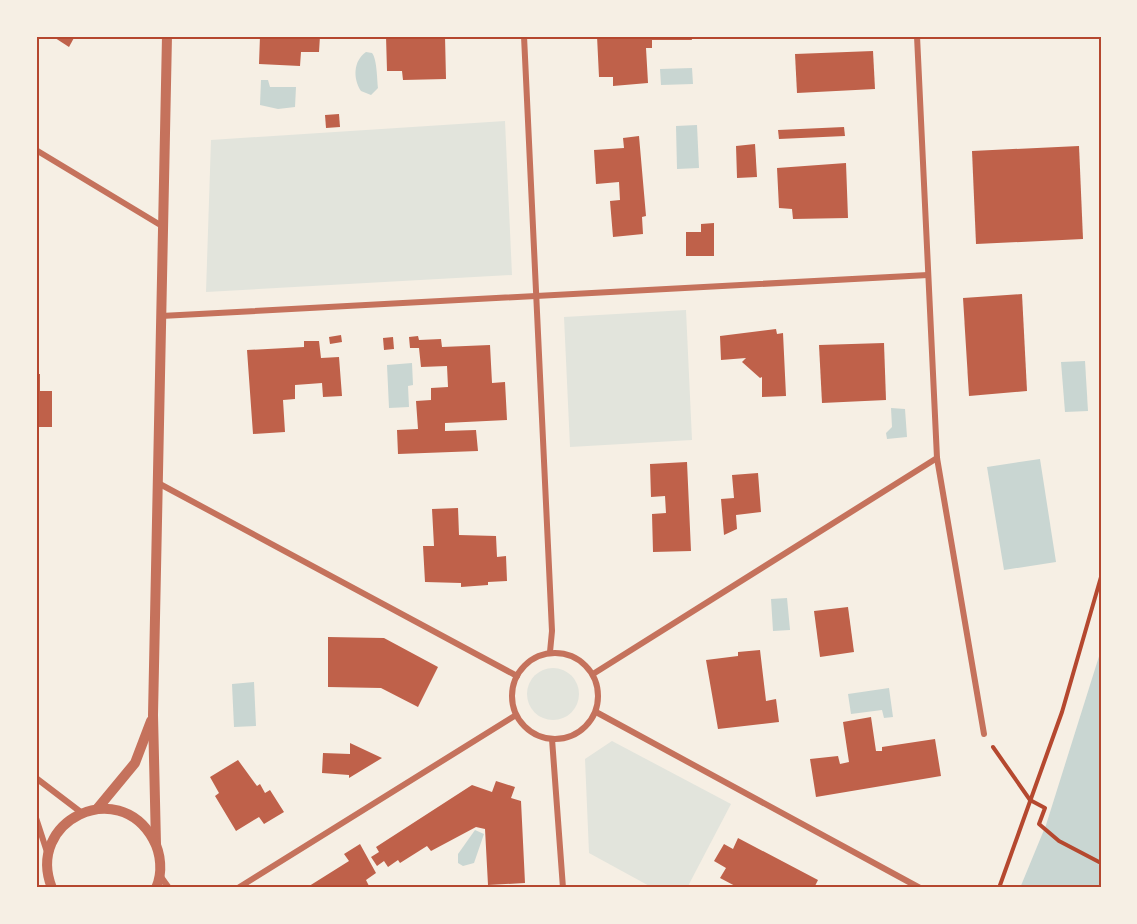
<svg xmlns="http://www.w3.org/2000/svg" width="1137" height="924" font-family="Arial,sans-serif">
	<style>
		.green { fill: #e2e4dc }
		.water { fill: #c9d6d2 }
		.building { fill: #bf614a }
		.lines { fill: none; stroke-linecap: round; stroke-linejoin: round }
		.path { stroke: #b5482f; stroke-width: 4 }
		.minor { stroke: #c5725c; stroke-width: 6 }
		.tertiary { stroke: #c5725c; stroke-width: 10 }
		.neatline { fill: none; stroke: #b5482f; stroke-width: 2 }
	</style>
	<rect width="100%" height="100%" fill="#f6efe4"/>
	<!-- green -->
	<g class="green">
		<polygon points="505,121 512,275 206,292 211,140"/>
		<polygon points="686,310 692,440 570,447 564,317"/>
		<circle cx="553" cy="694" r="26"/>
		<polygon points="612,741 731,804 687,888 653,888 589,853 585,759"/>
	</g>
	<!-- water -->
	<g class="water">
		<path d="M 366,52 L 372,53 C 377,59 377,79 378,88 L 371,95 L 361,91 C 353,79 353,61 366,52 Z"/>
		<polygon points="692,68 693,84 661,85 660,69"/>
		<polygon points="261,80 268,80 270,87 296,87 295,107 278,109 260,105"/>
		<polygon points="697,125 699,168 677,169 676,126"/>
		<polygon points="1085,361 1088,411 1065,412 1061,362"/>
		<polygon points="412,363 413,385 408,386 409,407 389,408 387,365"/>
		<polygon points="891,408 905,409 907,437 887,439 886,433 892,427"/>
		<polygon points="1040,459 1056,562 1004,570 987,467"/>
		<polygon points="787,598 790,630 773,631 771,599"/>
		<polygon points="1101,650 1101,888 1020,888 1046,825"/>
		<polygon points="254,682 256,726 234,727 232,684"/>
		<polygon points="889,688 893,717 884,718 882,710 851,714 848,694"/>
		<polygon points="475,830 484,834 474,863 463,866 458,863 458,854"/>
	</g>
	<!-- building -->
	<g class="building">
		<polygon points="52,36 75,36 69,47"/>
		<polygon points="260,36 320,36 319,52 301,52 300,66 259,64"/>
		<polygon points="386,36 445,36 446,79 403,80 402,71 387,71"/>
		<polygon points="597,36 691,36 692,40 652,40 652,48 646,48 648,83 613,86 613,77 599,77"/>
		<polygon points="873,51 875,89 797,93 795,54"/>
		<polygon points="339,114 340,127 326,128 325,115"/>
		<polygon points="844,127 845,136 779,139 778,130"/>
		<polygon points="639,136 646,216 642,217 643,234 613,237 610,201 620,200 619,182 596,184 594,150 624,148 623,138"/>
		<polygon points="755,144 757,177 737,178 736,146"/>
		<polygon points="1079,146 1083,239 976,244 972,151"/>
		<polygon points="846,163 848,218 793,219 792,209 779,208 777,168"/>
		<polygon points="714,223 714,256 686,256 686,232 701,232 701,224"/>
		<polygon points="1022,294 1027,391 969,396 963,298"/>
		<polygon points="776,329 777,334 783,333 786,396 762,397 762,377 760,378 742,362 746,358 721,360 720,336"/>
		<polygon points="341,335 342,342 330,344 329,337"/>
		<polygon points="418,336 419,340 441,339 442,347 490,345 492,383 505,382 507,420 445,423 445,431 476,430 478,451 398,454 397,430 418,429 416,401 431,400 431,388 448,387 447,366 421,367 419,348 410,348 409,337"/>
		<polygon points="393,337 394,349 384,350 383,338"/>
		<polygon points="304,341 319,341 321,358 339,357 342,396 323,397 322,383 295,385 295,399 283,400 285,432 253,434 247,350 304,347"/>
		<polygon points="884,343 886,400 822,403 819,345"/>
		<polygon points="36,374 40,374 40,391 52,391 52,427 36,427"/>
		<polygon points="687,462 691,551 653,552 652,514 666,513 665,496 651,497 650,464"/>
		<polygon points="758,473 761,512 736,515 737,529 724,535 721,499 734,498 732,475"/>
		<polygon points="458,508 459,535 496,536 497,557 506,556 507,581 488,582 488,585 461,587 461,583 425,582 423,546 434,546 432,509"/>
		<polygon points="848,607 854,652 820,657 814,611"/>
		<polygon points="328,637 384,638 438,667 418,707 381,688 328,687"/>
		<polygon points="760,650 766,701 776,699 779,722 718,729 706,660 738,656 738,652"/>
		<polygon points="871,717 876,751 882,751 882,747 935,739 941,776 816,797 810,759 838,756 840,764 849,762 843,722"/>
		<polygon points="350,743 382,758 349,778 349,775 322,773 323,753 350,754"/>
		<polygon points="238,760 257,786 260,784 265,793 270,790 284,812 264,824 259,817 236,831 215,796 219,793 210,777"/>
		<polygon points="496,781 515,787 511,798 521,801 525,883 488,885 485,829 476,827 431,851 427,846 400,863 398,860 388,867 384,861 377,866 371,857 379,852 376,847 472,785 492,792"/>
		<polygon points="738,838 818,880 814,888 739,888 720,878 726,868 714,861 724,844 733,849"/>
		<polygon points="360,844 376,873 366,880 370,888 306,888 349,861 344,854"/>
	</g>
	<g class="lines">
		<!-- path -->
		<g class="path">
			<polyline points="993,747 1030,800 1045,808 1039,824 1059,841 1101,863"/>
			<polyline points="999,888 1062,712 1101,577"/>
		</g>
		<!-- minor -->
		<g class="minor">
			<polyline points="524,36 552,631 550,652"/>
			<polyline points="917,36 937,458 984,734"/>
			<polyline points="36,150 162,226"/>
			<polyline points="161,316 928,275"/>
			<polyline points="158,483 517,676"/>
			<circle cx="555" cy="696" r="43"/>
			<polyline points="593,674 937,458"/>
			<polyline points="596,712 920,888"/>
			<polyline points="552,739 563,888"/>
			<polyline points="36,778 82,813"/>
			<polyline points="36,818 48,855"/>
			<polyline points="159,874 169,888"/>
			<polyline points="238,888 516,715"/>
		</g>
		<!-- tertiary -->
		<g class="tertiary">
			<polyline points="97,809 135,763 151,721"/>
			<polyline points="156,844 153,715 167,36"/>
			<path d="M 52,888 C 25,821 118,776 153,839 C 161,853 163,873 156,888"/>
		</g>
	</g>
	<!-- border -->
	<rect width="1137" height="924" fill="none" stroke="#f6efe4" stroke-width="75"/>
	<rect x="38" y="38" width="1062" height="848" class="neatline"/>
</svg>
